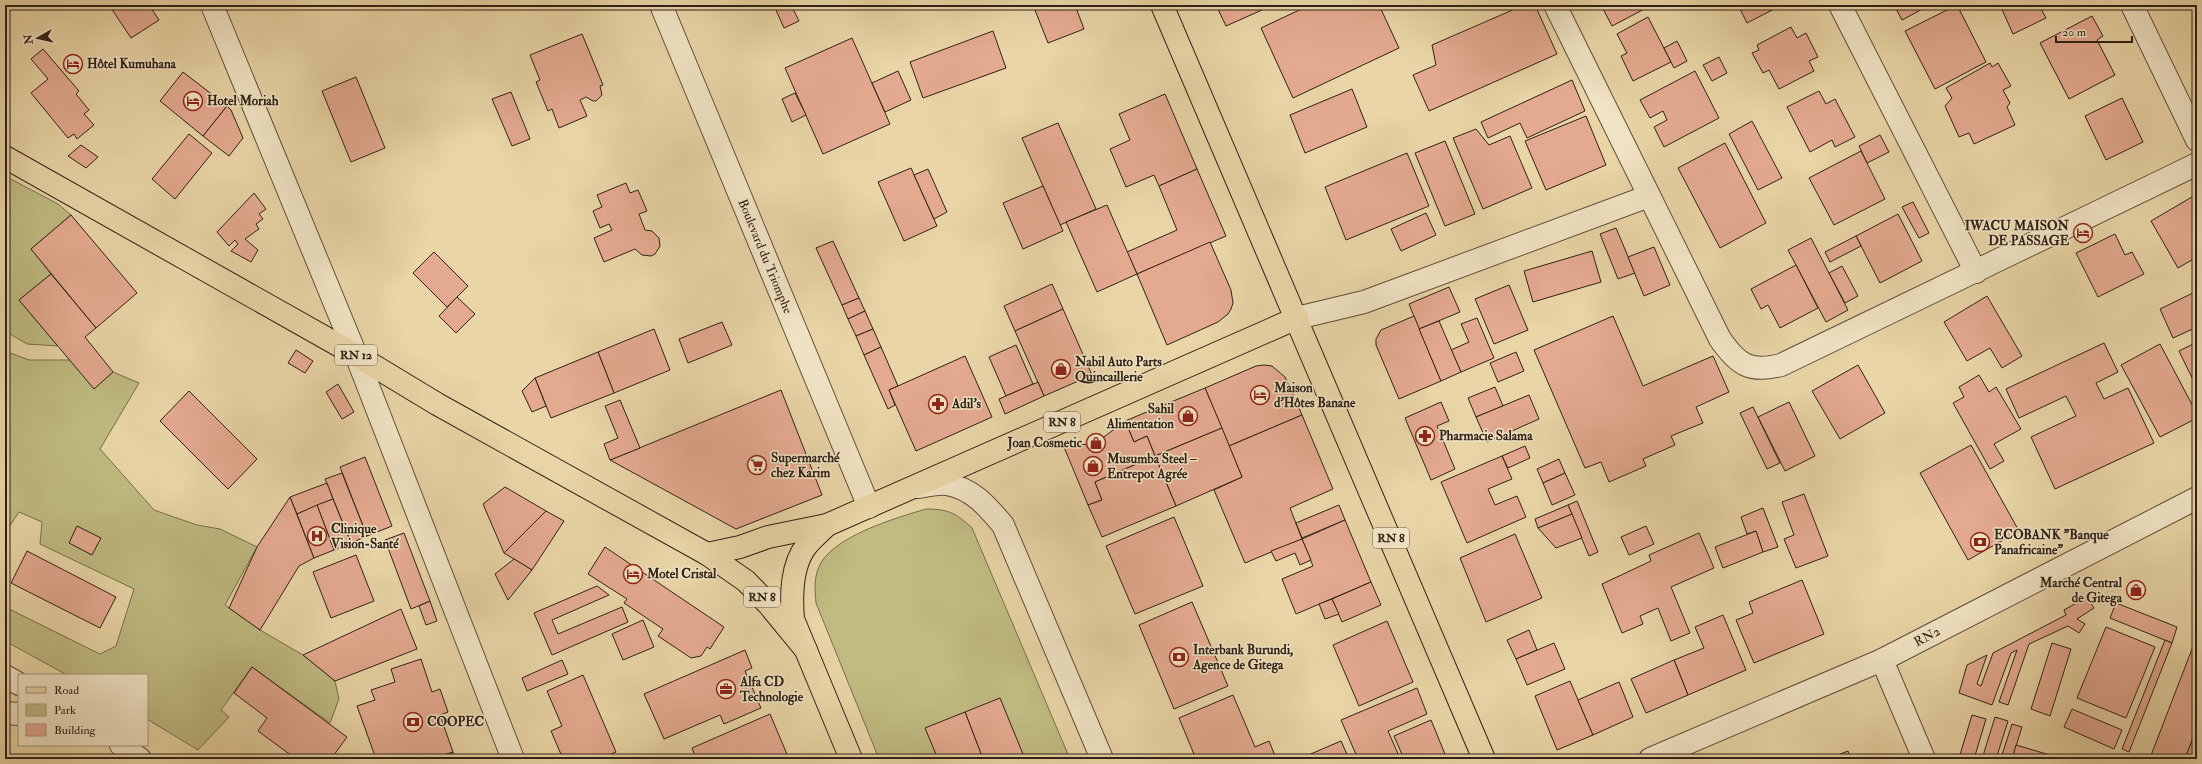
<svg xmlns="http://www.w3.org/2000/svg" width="2202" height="764" font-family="'IM FELL Double Pica',serif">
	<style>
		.green { fill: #bfbb81; stroke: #776e4c }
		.building { fill: #e4aa90; stroke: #2f2117 }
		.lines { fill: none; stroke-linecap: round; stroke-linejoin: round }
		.minor-casing { stroke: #5e4e3b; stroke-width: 24 }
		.primary-casing { stroke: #2f2117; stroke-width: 24 }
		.minor { stroke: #f1e4c5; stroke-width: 22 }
		.primary { stroke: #e9d5a6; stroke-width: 22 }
		.labels { text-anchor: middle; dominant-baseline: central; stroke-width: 3; stroke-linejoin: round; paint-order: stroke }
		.shield { fill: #f1e4c5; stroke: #695c4b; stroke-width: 1 }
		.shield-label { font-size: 12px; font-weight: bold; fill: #2f2117 }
		.poi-label { font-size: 13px; font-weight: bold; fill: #2f2117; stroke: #f1e4c5; text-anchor: start }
		.street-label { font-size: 13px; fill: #2f2117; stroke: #f1e4c5 }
	</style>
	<rect width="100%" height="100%" fill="#e9d5a6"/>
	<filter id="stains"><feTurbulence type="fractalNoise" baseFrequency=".005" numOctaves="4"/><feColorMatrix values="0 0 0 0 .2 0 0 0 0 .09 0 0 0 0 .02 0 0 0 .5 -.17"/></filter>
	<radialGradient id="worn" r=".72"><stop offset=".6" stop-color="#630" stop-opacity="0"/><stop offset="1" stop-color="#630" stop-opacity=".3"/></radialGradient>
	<!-- green -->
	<g class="green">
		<polygon points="5,176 58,204 71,215 31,249 51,274 19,300 58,346 27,344 5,331"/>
		<polygon points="5,351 29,360 70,360 94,388 113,372 139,383 100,449 154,510 197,525 220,529 257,547 225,605 260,630 303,655 335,681 339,699 330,723 252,667 221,710 229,717 198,750 147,719 147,675 67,675 5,641 5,607 100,654 116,646 134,589 40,544 42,522 19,512 5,533"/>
		<path d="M 926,509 C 948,509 956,513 972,528 L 1070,759 L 879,759 L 816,603 C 815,591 814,580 818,569 C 829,537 896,518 926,509 Z"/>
	</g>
	<!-- building -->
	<g class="building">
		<polygon points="109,5 149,5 159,20 131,38"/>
		<polygon points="783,5 791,5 799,21 784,28 775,8"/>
		<polygon points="1033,5 1075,5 1084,29 1048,43"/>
		<polygon points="1216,5 1271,5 1271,6 1226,26"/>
		<polygon points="1310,5 1379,5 1399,48 1293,98 1261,28"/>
		<polygon points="1524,5 1535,5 1557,54 1429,111 1413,75 1436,65 1432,45"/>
		<polygon points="1601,5 1652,5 1612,26"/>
		<polygon points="1738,5 1782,5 1747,23"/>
		<polygon points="1894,5 1930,5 1902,20"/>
		<polygon points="1957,5 1986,62 1935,89 1905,31"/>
		<polygon points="2000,5 2039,5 2046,18 2013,34"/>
		<polygon points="2092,16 2103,36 2097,40 2115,75 2069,99 2040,43"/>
		<polygon points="1648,17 1671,62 1633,81 1621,56 1627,53 1617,34"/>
		<polygon points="1791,27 1797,38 1806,33 1818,57 1809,61 1814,71 1779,89 1769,70 1763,73 1752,53 1759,50 1757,45"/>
		<polygon points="993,31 1006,68 923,98 910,62"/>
		<polygon points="582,34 603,85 600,86 602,95 596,101 593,101 586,97 580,100 587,116 559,128 552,109 548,111 536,82 540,80 530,55"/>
		<polygon points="852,38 890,124 823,154 785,68"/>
		<polygon points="1677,41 1687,61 1674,68 1664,48"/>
		<polygon points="43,49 79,91 76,94 89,110 84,114 94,125 77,139 74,134 68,138 31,93 48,79 31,59"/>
		<polygon points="1719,57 1727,73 1712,81 1703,65"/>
		<polygon points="1990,63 1992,67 1998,63 2011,86 2003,90 2010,103 2007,107 2015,125 1974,144 1969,133 1959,137 1945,106 1952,98 1946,88"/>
		<polygon points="898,71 911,100 885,112 872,83"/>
		<polygon points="1695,71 1719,118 1664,147 1654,127 1667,120 1663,111 1650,118 1640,100"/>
		<polygon points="183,72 227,106 203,136 160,101"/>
		<polygon points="356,77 385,148 351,162 322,91"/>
		<polygon points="1572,80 1585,111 1527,138 1520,123 1488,138 1481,122"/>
		<polygon points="1352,89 1367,127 1305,153 1290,115"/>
		<polygon points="1819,91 1826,104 1835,99 1855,137 1835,147 1832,140 1810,152 1787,107"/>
		<polygon points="511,92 530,139 512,146 492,99"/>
		<polygon points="795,93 806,115 792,122 782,99"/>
		<polygon points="1165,94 1197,169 1159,186 1154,175 1126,187 1110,149 1130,140 1119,114"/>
		<polygon points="2122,98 2143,142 2106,160 2085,116"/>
		<polygon points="227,106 231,110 243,138 229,156 203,136"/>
		<polygon points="1586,116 1606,165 1546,190 1525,141"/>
		<polygon points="1752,121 1782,178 1758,190 1729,134"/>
		<polygon points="1058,123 1096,209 1060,225 1022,138"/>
		<polygon points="1476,129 1489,145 1510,136 1532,188 1483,209 1453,138"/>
		<polygon points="189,134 212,153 175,199 152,179"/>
		<polygon points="1880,135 1889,152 1867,163 1859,146"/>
		<polygon points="1445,141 1475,214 1445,226 1415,153"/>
		<polygon points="1725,143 1766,223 1720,248 1678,168"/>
		<polygon points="81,145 98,157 86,168 68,156"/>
		<polygon points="1861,151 1885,199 1834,225 1809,178"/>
		<polygon points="1407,153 1429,206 1346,240 1325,187"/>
		<polygon points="911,168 937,226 904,241 878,182"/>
		<polygon points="928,169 947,212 934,219 914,175"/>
		<polygon points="1197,169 1226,236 1137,274 1127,252 1177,230 1159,186"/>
		<polygon points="626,183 630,193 638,190 647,211 639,214 645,230 652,231 659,238 660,246 655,254 651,256 642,255 635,249 604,262 594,238 612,230 609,224 600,228 593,211 602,207 597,195"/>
		<polygon points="1043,186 1063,231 1023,249 1003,203"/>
		<polygon points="254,193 266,209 259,214 263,219 256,224 259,229 245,239 258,250 251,262 231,251 238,244 235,240 229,246 217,232"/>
		<polygon points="2197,194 2197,257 2178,268 2151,221"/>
		<polygon points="1913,202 1929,233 1919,238 1902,207"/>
		<polygon points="1107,205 1137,274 1097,292 1066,222"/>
		<polygon points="1426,213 1436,235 1401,251 1391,229"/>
		<polygon points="1898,214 1922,261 1880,283 1856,236"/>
		<polygon points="71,215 137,293 96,328 31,249"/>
		<polygon points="1616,228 1635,273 1618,279 1600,234"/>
		<polygon points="2115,234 2125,255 2132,252 2144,274 2098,297 2076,253"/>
		<polygon points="1856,236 1861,246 1830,262 1825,252"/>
		<polygon points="1811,238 1848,310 1826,322 1788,250"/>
		<polygon points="833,241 859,298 842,305 816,248"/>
		<polygon points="1210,242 1231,290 1233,303 1231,309 1228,314 1218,322 1167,345 1137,274"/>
		<polygon points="1654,247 1670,285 1644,296 1628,257"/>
		<polygon points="1592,251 1601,282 1533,302 1524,271"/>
		<polygon points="434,252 468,286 447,307 413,273"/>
		<polygon points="1796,265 1818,308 1780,328 1768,305 1761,309 1751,289"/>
		<polygon points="1842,266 1858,296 1845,303 1829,273"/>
		<polygon points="51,274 96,328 85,337 113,372 94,389 19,300"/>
		<polygon points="1052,284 1063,309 1015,331 1004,306"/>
		<polygon points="1509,285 1528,330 1494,344 1475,299"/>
		<polygon points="1449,287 1460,312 1419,329 1409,304"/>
		<polygon points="2197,291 2197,327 2173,338 2160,309"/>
		<polygon points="1987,296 2022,356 2002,368 1990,348 1967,361 1944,322"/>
		<polygon points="457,297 475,314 456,333 439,316"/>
		<polygon points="859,298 865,311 848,319 842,305"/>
		<polygon points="1063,309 1092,375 1044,396 1015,331"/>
		<polygon points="865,311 873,329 856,336 848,319"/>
		<polygon points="1414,316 1441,381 1399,399 1376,345 1376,339 1381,330"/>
		<polygon points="1613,316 1643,386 1713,356 1729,392 1696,407 1703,423 1671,436 1675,445 1643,459 1646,466 1609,482 1601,462 1585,468 1534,350"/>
		<polygon points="1477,318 1494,358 1461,372 1451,350 1469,342 1461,324"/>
		<polygon points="1439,321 1461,372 1441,381 1419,329"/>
		<polygon points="722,322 732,345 688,363 679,339"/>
		<polygon points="654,329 670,370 614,393 598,352"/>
		<polygon points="873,329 881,347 864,355 856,336"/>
		<polygon points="2104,343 2118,372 2096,383 2104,399 2128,388 2154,443 2055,489 2031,437 2076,416 2066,396 2019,418 2006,389"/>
		<polygon points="2160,344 2197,414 2197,418 2160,437 2121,365"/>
		<polygon points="2193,344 2197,352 2197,388 2179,351"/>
		<polygon points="1016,345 1033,384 1006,396 989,357"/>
		<polygon points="881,347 898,386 889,390 895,405 888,409 864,355"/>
		<polygon points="296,350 313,361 305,373 288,363"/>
		<polygon points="598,352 614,393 551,418 535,378"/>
		<polygon points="1516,352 1524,371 1498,382 1490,363"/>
		<polygon points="965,356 992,417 916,451 889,390"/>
		<polygon points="1264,365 1272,366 1285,377 1302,415 1229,446 1205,388 1256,366"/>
		<polygon points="1858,365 1885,413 1840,439 1812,391"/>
		<polygon points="1979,375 1989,392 1996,387 2021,429 1994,444 2004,461 1990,469 1953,403 1964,397 1959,387"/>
		<polygon points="535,378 546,406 532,412 522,391"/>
		<polygon points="1038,382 1044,396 1005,414 999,399"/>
		<polygon points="338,384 354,412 342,419 326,392"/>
		<polygon points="1495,387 1503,406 1476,417 1468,398"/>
		<polygon points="1205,388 1222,428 1155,456 1147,436 1134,442 1125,421"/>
		<polygon points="781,390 822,495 736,529 610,460"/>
		<polygon points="189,391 257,459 228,489 160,421"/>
		<polygon points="1529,395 1539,419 1487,442 1476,417"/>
		<polygon points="620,400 640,448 610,460 604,444 618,438 605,406"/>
		<polygon points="1441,402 1449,421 1437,426 1455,469 1431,480 1405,418"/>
		<polygon points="1789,402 1815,456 1785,471 1758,417"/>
		<polygon points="1753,407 1780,463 1767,469 1740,413"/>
		<polygon points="1302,415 1333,489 1290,508 1302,539 1245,563 1214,490 1242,477 1229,446"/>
		<polygon points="1125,421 1134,442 1147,436 1155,456 1095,482 1102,500 1088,505 1064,447 1096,443"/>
		<polygon points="1222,428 1242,477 1176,506 1155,456"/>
		<polygon points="1971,445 2019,531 1968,560 1920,473"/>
		<polygon points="1525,446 1530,458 1508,468 1502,456"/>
		<polygon points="1155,456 1176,506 1102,537 1088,505 1102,500 1095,482"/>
		<polygon points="1502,456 1512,479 1488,489 1495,505 1517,496 1526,517 1467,543 1441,482"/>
		<polygon points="365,457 392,526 367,536 340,467"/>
		<polygon points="1559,459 1565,473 1543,483 1537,469"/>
		<polygon points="342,473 367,536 351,543 325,479"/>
		<polygon points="1565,473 1575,495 1552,505 1543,483"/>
		<polygon points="327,483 333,499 297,514 290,497"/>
		<polygon points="505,487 546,511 504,553 483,504"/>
		<polygon points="1804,494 1828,556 1796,568 1784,539 1794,535 1782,502"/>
		<polygon points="290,497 314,558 299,566 260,630 229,608 257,547"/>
		<polygon points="333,499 351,543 334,550 317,505"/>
		<polygon points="1577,501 1598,552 1589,556 1568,505"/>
		<polygon points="317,505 334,550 314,558 297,514"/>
		<polygon points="1339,505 1345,520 1302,538 1296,523"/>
		<polygon points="1568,505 1572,514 1538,528 1535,519"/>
		<polygon points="1763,508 1778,547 1763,552 1756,531 1747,534 1741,517"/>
		<polygon points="546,511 564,521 532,570 504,553"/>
		<polygon points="1572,514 1582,538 1556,548 1538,528"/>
		<polygon points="1174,517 1203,586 1135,614 1106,546"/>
		<polygon points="1345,520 1371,582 1296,614 1282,579 1313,566 1302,539"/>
		<polygon points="77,526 101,538 92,555 69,543"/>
		<polygon points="1646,526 1654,544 1629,555 1621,537"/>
		<polygon points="1756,531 1763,552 1723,568 1715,547"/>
		<polygon points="404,533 430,601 411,609 385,540"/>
		<polygon points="1699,533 1714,568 1671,587 1690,633 1671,641 1658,608 1640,616 1643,624 1622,633 1602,584 1651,561 1649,555"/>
		<polygon points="1515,534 1542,598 1486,622 1460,558"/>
		<polygon points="1302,539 1311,560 1300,565 1295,553 1276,561 1271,551"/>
		<polygon points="605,547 724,627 710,649 707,647 701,656 691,658 658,636 663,629 624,603 627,599 588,574"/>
		<polygon points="27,551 116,597 100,628 11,583"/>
		<polygon points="356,555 374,601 331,618 313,572"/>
		<polygon points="514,559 532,570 508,600 495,574"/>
		<polygon points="1802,580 1824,634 1754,663 1736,620 1753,613 1749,602"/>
		<polygon points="1371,582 1381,605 1342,622 1332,599"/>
		<polygon points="597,586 609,595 552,620 558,634 622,607 628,622 552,655 534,613"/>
		<polygon points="2087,597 2094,608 2077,619 2085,624 2079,633 2068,626 2029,644 2008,705 1999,702 2017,650 2011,653 1992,705 1959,693 1967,665 1987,655 1977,684 1981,686 1993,653 2066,615 2064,610"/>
		<polygon points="1332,599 1339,614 1325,619 1319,604"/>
		<polygon points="430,601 437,621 426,625 419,606"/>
		<polygon points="1192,602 1228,686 1174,709 1139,625"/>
		<polygon points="2116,603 2177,627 2172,643 2110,618"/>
		<polygon points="401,609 417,649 335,681 303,655"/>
		<polygon points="1723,615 1746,670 1688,695 1674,660 1704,648 1695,627"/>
		<polygon points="643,620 654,647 623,660 612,634"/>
		<polygon points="1387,621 1413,682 1359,706 1333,645"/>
		<polygon points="2106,627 2155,647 2126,718 2077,698"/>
		<polygon points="1529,630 1537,650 1516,659 1507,640"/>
		<polygon points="2197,636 2197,727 2185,759 2152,759 2150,758"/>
		<polygon points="2165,640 2172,643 2129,752 2122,749"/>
		<polygon points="1554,643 1565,669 1527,685 1516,659"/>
		<polygon points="2052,643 2071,649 2050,716 2031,709"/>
		<polygon points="745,650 752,668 745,671 761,708 724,724 720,715 664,739 644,694"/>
		<polygon points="421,659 432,692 440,689 448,712 440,715 453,752 433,759 376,759 357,706 375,700 371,690 395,682 391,669"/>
		<polygon points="562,660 568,674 527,691 522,678"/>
		<polygon points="1674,660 1688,695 1646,713 1631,679"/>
		<polygon points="252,667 347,737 331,759 296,759 258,731 267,718 234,693"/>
		<polygon points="583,675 616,752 599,759 563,759 551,731 562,726 547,691"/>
		<polygon points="1570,681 1593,735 1557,750 1535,696"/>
		<polygon points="1619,682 1633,717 1593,735 1578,700"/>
		<polygon points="1417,688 1427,714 1388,731 1399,756 1392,759 1358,759 1341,720"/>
		<polygon points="1233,695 1255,747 1269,741 1276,758 1196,759 1179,718"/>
		<polygon points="1000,698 1025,759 983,759 965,712"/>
		<polygon points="2072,709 2122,730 2114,749 2064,727"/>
		<polygon points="965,712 983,759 938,759 925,728"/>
		<polygon points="770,714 789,759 696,759 692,748"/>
		<polygon points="1972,715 1986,719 1974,759 1962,759 1959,758"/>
		<polygon points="1995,717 2008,721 1996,759 1982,759"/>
		<polygon points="1431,720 1447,759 1404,759 1394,736"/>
		<polygon points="2012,724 2022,727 2012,759 2003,759 2001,758"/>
		<polygon points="2197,727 2197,759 2185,759"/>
		<polygon points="1341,741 1349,759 1299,759"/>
		<polygon points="2016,745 2050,755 2049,759 2012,759"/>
		<polygon points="1848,751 1851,759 1828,759"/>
		<polygon points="453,752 455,759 433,759"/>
	</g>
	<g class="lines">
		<defs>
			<g id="minor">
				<polyline points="212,5 356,355 513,759"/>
				<path id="s1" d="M 661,5 L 869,507"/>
				<path d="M 1555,5 L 1720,339 C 1738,365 1750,373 1781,365 L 2197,164"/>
				<polyline points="1840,5 1976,272"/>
				<polyline points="2132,5 2197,140"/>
				<polyline points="1297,318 1364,302 1649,196"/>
				<path d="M 917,487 C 926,486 937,483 946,484 C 972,488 987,506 1003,525 L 1102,759"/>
				<polyline points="1882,660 1924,759"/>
				<polyline points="5,676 19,684"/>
				<polyline points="5,713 19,714"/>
				<polyline points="121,745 140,759"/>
				<path id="s2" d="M 1650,759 L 1882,660 L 2197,498"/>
			</g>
			<g id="primary">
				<polyline points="1162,5 1484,759"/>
				<polyline points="5,157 356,355 437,404 707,554 746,581 769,605 806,650"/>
				<path d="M 827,525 C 820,532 813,538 807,545 C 791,565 791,595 793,619 L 851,759"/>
				<polyline points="707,554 740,547 768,537 827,525 1297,318"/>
			</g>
		</defs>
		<!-- minor casing -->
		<use href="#minor" class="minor-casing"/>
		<!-- primary casing -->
		<use href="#primary" class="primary-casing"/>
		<!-- minor -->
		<use href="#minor" class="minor"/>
		<!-- primary -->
		<use href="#primary" class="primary"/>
	</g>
	<!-- icons -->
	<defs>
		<symbol id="hotel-ring" viewBox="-11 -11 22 22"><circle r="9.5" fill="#f1e4c5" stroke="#8f2418" stroke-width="1.5"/><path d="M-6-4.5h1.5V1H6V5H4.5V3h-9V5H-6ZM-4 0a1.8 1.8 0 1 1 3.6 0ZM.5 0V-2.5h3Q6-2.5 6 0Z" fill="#8f2418"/></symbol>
		<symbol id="shop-ring" viewBox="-11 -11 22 22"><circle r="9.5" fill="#f1e4c5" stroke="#8f2418" stroke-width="1.5"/><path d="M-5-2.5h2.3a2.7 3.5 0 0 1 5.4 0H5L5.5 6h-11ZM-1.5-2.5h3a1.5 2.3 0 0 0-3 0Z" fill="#8f2418"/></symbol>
		<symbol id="pharmacy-ring" viewBox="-11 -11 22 22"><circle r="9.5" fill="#f1e4c5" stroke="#8f2418" stroke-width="1.5"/><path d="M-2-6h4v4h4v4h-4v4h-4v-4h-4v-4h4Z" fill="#8f2418"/></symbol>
		<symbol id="supermarket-ring" viewBox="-11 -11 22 22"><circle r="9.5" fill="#f1e4c5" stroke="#8f2418" stroke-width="1.5"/><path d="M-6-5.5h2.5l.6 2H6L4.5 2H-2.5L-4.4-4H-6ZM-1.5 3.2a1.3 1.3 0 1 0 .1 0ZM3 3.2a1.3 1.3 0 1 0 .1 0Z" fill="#8f2418"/></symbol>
		<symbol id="hospital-ring" viewBox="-11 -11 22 22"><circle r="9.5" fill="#f1e4c5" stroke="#8f2418" stroke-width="1.5"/><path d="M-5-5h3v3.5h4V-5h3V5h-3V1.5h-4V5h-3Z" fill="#8f2418"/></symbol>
		<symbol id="bank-ring" viewBox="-11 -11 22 22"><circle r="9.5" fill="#f1e4c5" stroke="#8f2418" stroke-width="1.5"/><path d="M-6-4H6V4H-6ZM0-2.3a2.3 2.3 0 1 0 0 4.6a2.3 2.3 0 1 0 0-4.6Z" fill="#8f2418"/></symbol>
		<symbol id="office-ring" viewBox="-11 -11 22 22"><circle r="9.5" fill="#f1e4c5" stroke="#8f2418" stroke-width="1.5"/><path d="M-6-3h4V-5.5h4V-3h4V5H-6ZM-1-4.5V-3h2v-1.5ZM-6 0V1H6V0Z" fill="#8f2418"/></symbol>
	</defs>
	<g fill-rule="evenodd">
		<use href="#hotel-ring" x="62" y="53" width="22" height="22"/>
		<use href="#hotel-ring" x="182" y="90" width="22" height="22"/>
		<use href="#hotel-ring" x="2072" y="222" width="22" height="22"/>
		<use href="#shop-ring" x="1050" y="358" width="22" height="22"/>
		<use href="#hotel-ring" x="1249" y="384" width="22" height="22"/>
		<use href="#pharmacy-ring" x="927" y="393" width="22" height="22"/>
		<use href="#shop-ring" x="1177" y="405" width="22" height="22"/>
		<use href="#pharmacy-ring" x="1414" y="425" width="22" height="22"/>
		<use href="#shop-ring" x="1085" y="432" width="22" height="22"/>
		<use href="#supermarket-ring" x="746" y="454" width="22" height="22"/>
		<use href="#shop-ring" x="1082" y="455" width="22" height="22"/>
		<use href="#hospital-ring" x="306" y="525" width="22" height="22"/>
		<use href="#bank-ring" x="1969" y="531" width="22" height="22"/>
		<use href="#hotel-ring" x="622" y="563" width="22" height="22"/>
		<use href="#shop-ring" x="2125" y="579" width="22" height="22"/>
		<use href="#bank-ring" x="1168" y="646" width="22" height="22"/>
		<use href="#office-ring" x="715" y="678" width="22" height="22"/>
		<use href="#bank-ring" x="402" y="711" width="22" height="22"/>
	</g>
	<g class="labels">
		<!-- shield labels -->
		<g class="shield">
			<rect x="335" y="345" width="42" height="20" rx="3"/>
			<rect x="1044" y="412" width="36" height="20" rx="3"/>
			<rect x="1373" y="528" width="36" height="20" rx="3"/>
			<rect x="744" y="587" width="36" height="20" rx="3"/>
		</g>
		<g class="shield-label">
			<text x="356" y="355">RN 12</text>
			<text x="1062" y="422">RN 8</text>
			<text x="1391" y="538">RN 8</text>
			<text x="762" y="597">RN 8</text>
		</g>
		<!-- poi labels -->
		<g class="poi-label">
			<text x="87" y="64">Hôtel Kumuhana</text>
			<text x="207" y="101">Hotel Moriah</text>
			<text x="2069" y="226" text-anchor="end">IWACU MAISON<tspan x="2069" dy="15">DE PASSAGE</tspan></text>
			<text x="1075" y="362">Nabil Auto Parts<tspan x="1075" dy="15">Quincaillerie</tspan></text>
			<text x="1274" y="388">Maison<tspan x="1274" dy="15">d’Hôtes Banane</tspan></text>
			<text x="952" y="404">Adil’s</text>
			<text x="1174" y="409" text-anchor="end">Sahil<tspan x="1174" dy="15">Alimentation</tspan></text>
			<text x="1439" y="436">Pharmacie Salama</text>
			<text x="1082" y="443" text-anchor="end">Joan Cosmetic</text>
			<text x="771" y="458">Supermarché<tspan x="771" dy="15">chez Karim</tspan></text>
			<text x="1107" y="459">Musumba Steel –<tspan x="1107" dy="15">Entrepot Agrée</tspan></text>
			<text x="331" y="529">Clinique<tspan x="331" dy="15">Vision-Santé</tspan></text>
			<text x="1994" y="535">ECOBANK "Banque<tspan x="1994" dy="15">Panafricaine"</tspan></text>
			<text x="647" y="574">Motel Cristal</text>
			<text x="2122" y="583" text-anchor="end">Marché Central<tspan x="2122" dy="15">de Gitega</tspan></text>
			<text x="1193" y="650">Interbank Burundi,<tspan x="1193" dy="15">Agence de Gitega</tspan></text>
			<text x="740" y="682">Alfa CD<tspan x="740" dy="15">Technologie</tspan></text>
			<text x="427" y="722">COOPEC</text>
		</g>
		<!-- street labels -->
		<g class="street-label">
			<text stroke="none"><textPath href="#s1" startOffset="272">Boulevard du Triomphe</textPath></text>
			<text stroke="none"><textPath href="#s2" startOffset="303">RN2</textPath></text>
		</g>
	</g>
	<!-- margin -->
	<rect width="2202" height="764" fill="none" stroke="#e9d5a6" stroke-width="20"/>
	<rect x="6" y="6" width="2190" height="752" fill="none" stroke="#2f2117" stroke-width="2"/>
	<rect x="10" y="10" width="2182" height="744" fill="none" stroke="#2f2117"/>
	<!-- legend -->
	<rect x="18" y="674" width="130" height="72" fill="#f1e4c5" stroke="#a3967f"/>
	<rect x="26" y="687" width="20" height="6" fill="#e9d5a6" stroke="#a3967f"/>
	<text x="54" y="694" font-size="12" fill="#2f2117">Road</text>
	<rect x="26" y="704" width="20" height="12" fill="#bfbb81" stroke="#a3967f"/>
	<text x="54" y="714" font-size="12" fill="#2f2117">Park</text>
	<rect x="26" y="724" width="20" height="12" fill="#e4aa90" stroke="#a3967f"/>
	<text x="54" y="734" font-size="12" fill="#2f2117">Building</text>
	<!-- north arrow -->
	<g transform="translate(38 38) rotate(262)" stroke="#f1e4c5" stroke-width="3" paint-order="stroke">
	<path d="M0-3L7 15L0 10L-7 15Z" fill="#2f2117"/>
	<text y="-6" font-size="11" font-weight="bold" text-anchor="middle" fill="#2f2117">N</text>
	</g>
	<!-- scale -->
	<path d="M2056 36v6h76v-6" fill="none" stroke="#2f2117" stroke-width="2"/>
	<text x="2062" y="36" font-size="12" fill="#2f2117" stroke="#f1e4c5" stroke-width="3" paint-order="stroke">20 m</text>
	<rect width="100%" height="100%" filter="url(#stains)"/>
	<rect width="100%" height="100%" fill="url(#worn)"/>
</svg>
